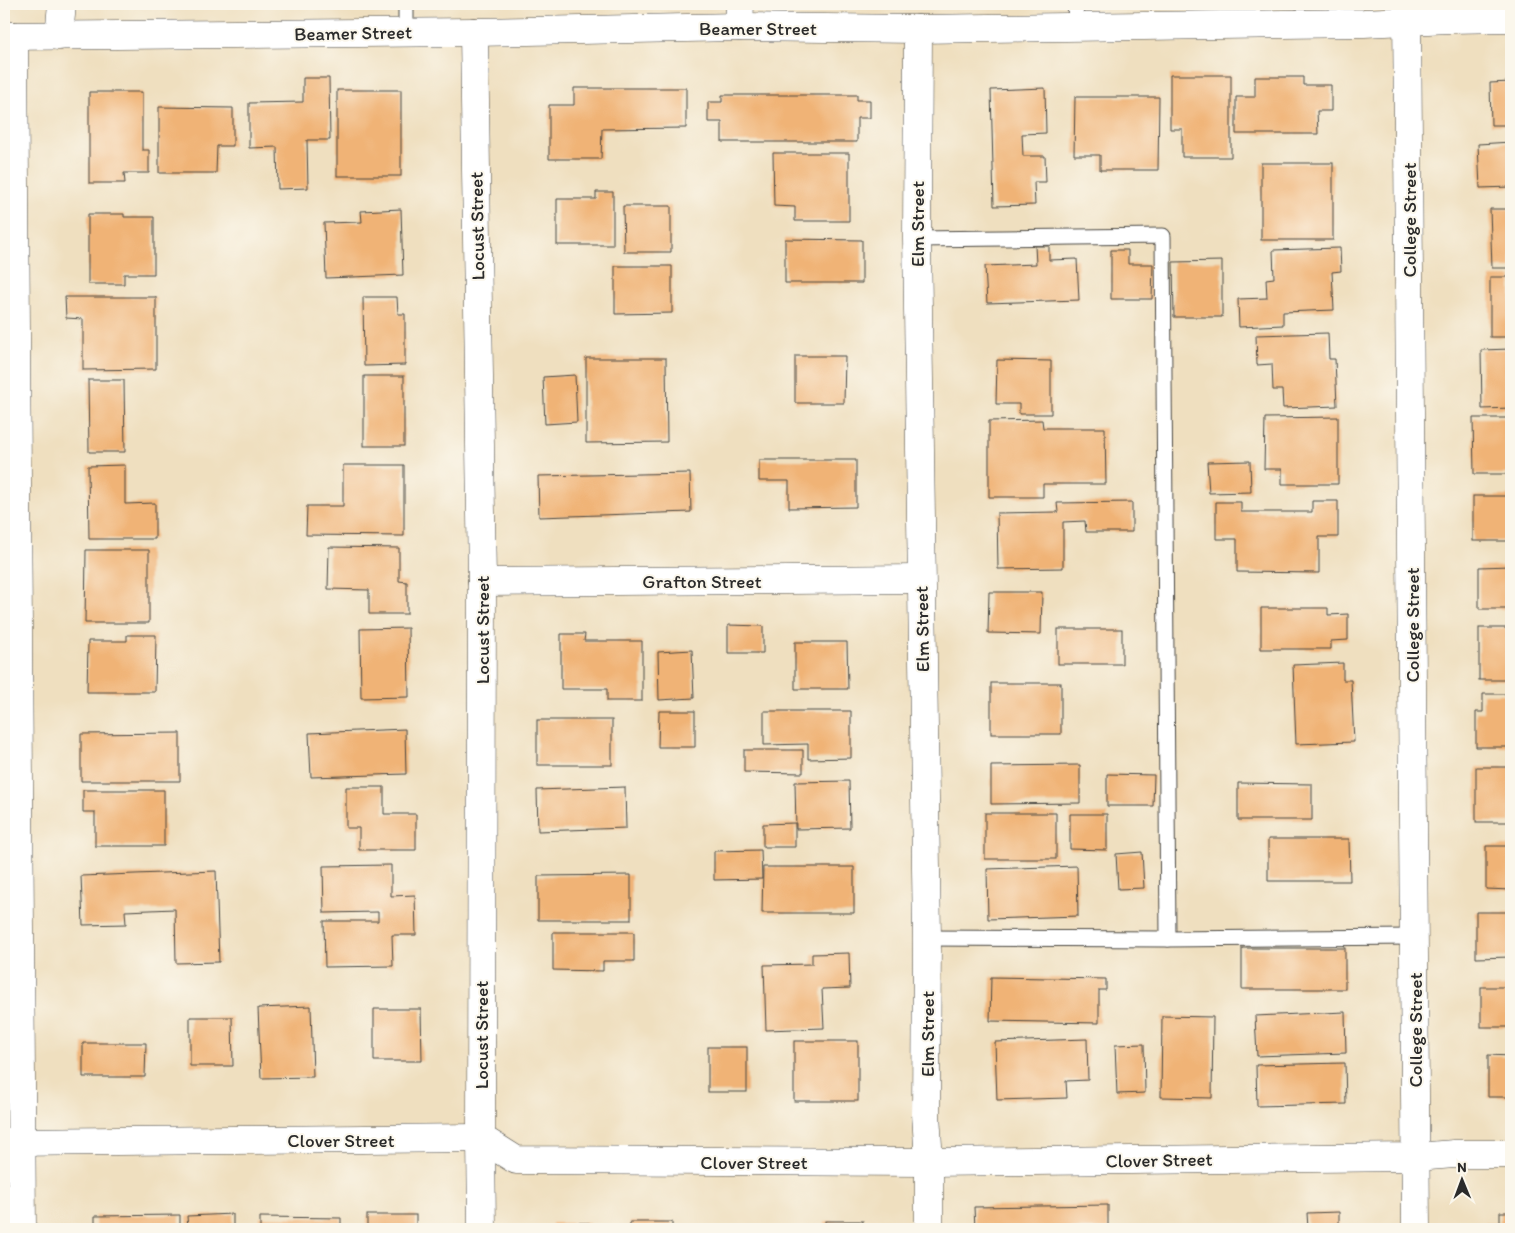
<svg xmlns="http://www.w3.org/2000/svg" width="1515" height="1233" font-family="Itim,sans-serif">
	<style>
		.building { fill: #f0b376 }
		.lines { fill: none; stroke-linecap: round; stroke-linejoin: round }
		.service-casing { stroke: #484641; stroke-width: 17 }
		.minor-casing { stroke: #484641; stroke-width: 29 }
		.tertiary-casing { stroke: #484641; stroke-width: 29 }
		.service { stroke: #fff; stroke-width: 15 }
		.minor { stroke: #fff; stroke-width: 28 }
		.tertiary { stroke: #fff; stroke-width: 28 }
		.labels { text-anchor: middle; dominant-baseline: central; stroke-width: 4; stroke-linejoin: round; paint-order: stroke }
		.street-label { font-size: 19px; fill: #2b2b2b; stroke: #fbf7ec }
	</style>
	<rect width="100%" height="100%" fill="#fbf7ec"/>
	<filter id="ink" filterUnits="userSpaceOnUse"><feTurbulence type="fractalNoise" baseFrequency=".02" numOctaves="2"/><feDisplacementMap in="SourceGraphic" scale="10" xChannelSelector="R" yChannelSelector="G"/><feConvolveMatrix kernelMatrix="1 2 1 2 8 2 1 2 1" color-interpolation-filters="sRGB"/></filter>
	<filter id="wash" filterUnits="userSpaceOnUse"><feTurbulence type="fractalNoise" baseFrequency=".0096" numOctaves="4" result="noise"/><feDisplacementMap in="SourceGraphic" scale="20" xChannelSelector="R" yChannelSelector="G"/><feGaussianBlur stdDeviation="1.12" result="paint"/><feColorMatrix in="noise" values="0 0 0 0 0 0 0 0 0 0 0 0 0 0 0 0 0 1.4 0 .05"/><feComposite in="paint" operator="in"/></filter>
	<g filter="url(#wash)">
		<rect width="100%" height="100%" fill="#efdfbf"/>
		<g id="blocks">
			<!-- building -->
			<g class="building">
				<polygon points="1170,75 1231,75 1231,157 1182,157 1182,129 1170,129"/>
				<polygon points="1255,77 1303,77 1303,85 1331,85 1331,111 1317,111 1318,134 1236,134 1236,97 1255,97"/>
				<polygon points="303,78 329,78 330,140 307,140 308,188 278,189 277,147 249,148 249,103 303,102"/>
				<polygon points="1511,82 1511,125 1491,125 1490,83"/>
				<polygon points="574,88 686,88 686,128 602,129 601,159 549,159 549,105 574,105"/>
				<polygon points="1045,88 1046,133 1022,134 1023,156 1045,156 1046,182 1034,182 1035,205 994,206 991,90"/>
				<rect x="337" y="90" width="64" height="86"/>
				<polygon points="89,92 142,92 142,150 149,150 149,173 124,173 125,183 89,183"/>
				<polygon points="722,95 857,95 857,100 870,100 870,118 857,118 857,142 722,142 722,122 708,122 708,102 722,102"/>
				<polygon points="1075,97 1159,97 1158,170 1100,170 1100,155 1074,155"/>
				<polygon points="159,107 233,108 233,146 217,146 216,173 159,173"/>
				<polygon points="1511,142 1511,187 1480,188 1478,144"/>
				<polygon points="773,153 849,153 849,221 795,221 795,207 774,206"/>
				<rect x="1261" y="163" width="72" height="77"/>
				<polygon points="596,192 613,192 613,245 557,245 557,199 596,199"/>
				<polygon points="623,206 671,206 671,252 624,252"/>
				<polygon points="401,209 403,275 326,278 324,223 362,222 361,211"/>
				<polygon points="1490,209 1511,209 1511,268 1492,268"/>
				<polygon points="88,214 124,214 124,217 154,217 154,274 124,274 124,284 88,284"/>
				<polygon points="785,239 862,240 862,283 785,283"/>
				<polygon points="1035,246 1049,246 1049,260 1077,259 1079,300 987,303 985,266 1036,264"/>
				<polygon points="1340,248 1341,271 1332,272 1334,310 1283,312 1283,325 1239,327 1238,299 1267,298 1266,279 1274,278 1273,250"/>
				<polygon points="1111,250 1128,250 1128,264 1153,264 1152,299 1111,299"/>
				<polygon points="1222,261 1222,317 1174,317 1173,262"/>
				<polygon points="615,266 672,266 672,313 615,314"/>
				<rect x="1490" y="277" width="21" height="60"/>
				<polygon points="65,297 156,297 156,369 83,370 83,319 66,318"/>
				<polygon points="363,297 397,297 398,314 405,314 405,365 364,366"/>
				<polygon points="1328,333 1329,359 1335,359 1337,406 1283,408 1282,390 1273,390 1272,364 1257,365 1256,335"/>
				<polygon points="1511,349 1511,408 1482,409 1481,350"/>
				<polygon points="795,356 845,356 844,403 795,403"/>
				<polygon points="586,358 666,358 667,442 586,443"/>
				<polygon points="997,360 1051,361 1051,414 1019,414 1019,404 996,404"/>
				<polygon points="575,375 577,422 545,424 543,377"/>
				<rect x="364" y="376" width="40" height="70"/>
				<polygon points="88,380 124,380 125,452 89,452"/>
				<polygon points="1338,417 1338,484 1282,484 1282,469 1264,469 1265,418"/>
				<polygon points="1473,418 1511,418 1511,474 1474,474"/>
				<polygon points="1042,420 1043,428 1105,428 1106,484 1043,484 1043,497 989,497 989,421"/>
				<polygon points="759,460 856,460 856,507 789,508 789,481 759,481"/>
				<polygon points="1250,461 1251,492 1209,493 1207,462"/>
				<polygon points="125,465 125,504 155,503 155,539 89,539 88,466"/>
				<polygon points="343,465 404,465 404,536 306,535 307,506 343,506"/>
				<polygon points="690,473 691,512 539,517 538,476"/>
				<rect x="1473" y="496" width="38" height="45"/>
				<polygon points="1312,501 1338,501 1338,537 1319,537 1319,573 1237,572 1237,539 1216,539 1216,502 1241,502 1241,512 1312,512"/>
				<polygon points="1132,502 1132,532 1086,532 1085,521 1063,522 1063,568 998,569 997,513 1058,512 1057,503"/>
				<polygon points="329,547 399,548 399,581 407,582 407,614 369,614 369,590 328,589"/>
				<polygon points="86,550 149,550 149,623 85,623"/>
				<polygon points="1511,566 1511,609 1479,609 1479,567"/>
				<polygon points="989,592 1042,592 1041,634 988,633"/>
				<polygon points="1261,608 1328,608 1328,615 1348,614 1348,640 1331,641 1331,649 1261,649"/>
				<polygon points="728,625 763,626 763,653 728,653"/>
				<polygon points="408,628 409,697 361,698 360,629"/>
				<rect x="1479" y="628" width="32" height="52"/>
				<rect x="1058" y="629" width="64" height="35"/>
				<polygon points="561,634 585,634 584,641 642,641 642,701 607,701 607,689 561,689"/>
				<polygon points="127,635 156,635 155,692 87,692 88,641 127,641"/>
				<polygon points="795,642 847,642 848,689 795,689"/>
				<polygon points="692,650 694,698 659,700 658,652"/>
				<polygon points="1343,663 1343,680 1351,680 1354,742 1296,744 1293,665"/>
				<rect x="991" y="683" width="70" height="51"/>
				<polygon points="1483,694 1511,694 1511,747 1476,747 1476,712 1483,712"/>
				<polygon points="659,711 695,711 695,747 658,747"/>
				<polygon points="764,711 851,711 851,758 808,759 808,744 764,745"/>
				<rect x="537" y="720" width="75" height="45"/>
				<polygon points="405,729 406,774 311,777 309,733"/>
				<polygon points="180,733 180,781 81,781 81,734"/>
				<polygon points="744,750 803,750 803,773 744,772"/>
				<polygon points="1080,765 1080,803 991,804 991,766"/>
				<rect x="1476" y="767" width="35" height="55"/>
				<polygon points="1107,774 1154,775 1153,806 1107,806"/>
				<polygon points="849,781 850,828 796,829 795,782"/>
				<polygon points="1238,783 1312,784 1312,820 1238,820"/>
				<polygon points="346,787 384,787 384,814 416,814 416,850 359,850 359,828 346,828"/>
				<polygon points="625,787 626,828 538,831 537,790"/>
				<polygon points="83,790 164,790 164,846 95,846 95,812 83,812"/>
				<rect x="985" y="813" width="71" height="46"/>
				<polygon points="1070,814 1107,814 1107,850 1070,849"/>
				<polygon points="795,823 795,847 763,847 763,824"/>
				<polygon points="1268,839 1349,839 1350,881 1268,881"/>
				<polygon points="1486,846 1511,846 1511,890 1486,889"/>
				<polygon points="761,850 762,879 714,880 714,851"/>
				<polygon points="1142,852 1144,888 1118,889 1116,854"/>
				<polygon points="391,865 391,896 415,895 416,935 392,935 393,966 325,967 324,921 378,921 378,912 324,913 323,866"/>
				<polygon points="1077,866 1078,916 988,919 987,869"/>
				<polygon points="763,867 854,867 854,913 762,913"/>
				<polygon points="216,871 219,962 176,963 175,909 125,911 126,924 83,925 81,876"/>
				<polygon points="631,875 631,920 538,920 538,876"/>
				<polygon points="1476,912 1511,912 1511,957 1476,958"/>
				<polygon points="553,932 634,932 634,961 603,961 603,971 553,970"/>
				<rect x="1242" y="948" width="103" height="41"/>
				<polygon points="849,953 850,988 822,989 824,1028 766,1030 764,965 812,964 812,954"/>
				<polygon points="991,977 1106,979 1106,990 1099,990 1099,1023 990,1021"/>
				<rect x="1481" y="987" width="30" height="40"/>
				<polygon points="311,1006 313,1077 261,1078 258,1008"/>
				<polygon points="374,1009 421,1009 422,1061 374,1061"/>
				<polygon points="1345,1012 1346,1053 1257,1056 1255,1016"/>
				<polygon points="1162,1016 1213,1017 1212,1098 1161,1097"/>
				<polygon points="190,1017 232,1017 233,1066 190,1066"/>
				<polygon points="1087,1039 1088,1080 1066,1081 1067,1098 997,1100 995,1042"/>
				<rect x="794" y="1041" width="64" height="60"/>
				<polygon points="83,1043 146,1043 145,1077 83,1077"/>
				<polygon points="1144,1044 1145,1093 1117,1094 1115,1045"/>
				<rect x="708" y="1047" width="39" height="45"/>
				<polygon points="1488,1055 1511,1056 1511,1097 1488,1097"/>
				<polygon points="1345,1063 1346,1104 1257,1106 1256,1065"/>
				<polygon points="1108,1205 1108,1229 975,1229 974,1207"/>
				<polygon points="1339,1212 1339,1229 1308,1229 1307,1213"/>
				<polygon points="1500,1212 1511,1212 1511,1229 1479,1229 1479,1223 1500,1223"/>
				<polygon points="233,1214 233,1229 188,1229 187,1216"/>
				<polygon points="180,1215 180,1229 95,1229 95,1216"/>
				<rect x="367" y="1215" width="49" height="14"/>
				<polygon points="260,1217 341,1218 341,1229 260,1229"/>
				<rect x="825" y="1221" width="38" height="8"/>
				<rect x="630" y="1222" width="42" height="7"/>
				<rect x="552" y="1223" width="37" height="6"/>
			</g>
		</g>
	</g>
	<g filter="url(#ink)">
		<use href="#blocks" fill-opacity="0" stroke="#484641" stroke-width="1"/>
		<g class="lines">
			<defs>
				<g id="service">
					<polyline points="406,4 406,32"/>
					<polyline points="1075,4 1076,26"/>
					<polyline points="917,239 1163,236 1168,939"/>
					<polyline points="927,938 1168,939 1414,937"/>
				</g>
				<g id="minor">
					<polyline points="739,27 740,4"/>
					<polyline points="918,29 917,239 927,938 926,1114 929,1162 929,1229"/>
					<polyline points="474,32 482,582 481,1138 482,1229"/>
					<polyline points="14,36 22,1229"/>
					<polyline points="59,36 62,4"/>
					<polyline points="482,582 921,579"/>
					<polyline points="4,1142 481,1138 516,1160 929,1162 1416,1157 1454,1154 1511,1154"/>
				</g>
				<g id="tertiary">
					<polyline points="1407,4 1416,1229"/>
					<polyline points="4,36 474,32 739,27 918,29 1364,23 1449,19 1511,18"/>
				</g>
			</defs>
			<!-- service casing -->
			<use href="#service" class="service-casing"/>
			<!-- minor casing -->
			<use href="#minor" class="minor-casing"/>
			<!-- tertiary casing -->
			<use href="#tertiary" class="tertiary-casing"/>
			<!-- service -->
			<use href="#service" class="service"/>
			<!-- minor -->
			<use href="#minor" class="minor"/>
			<!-- tertiary -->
			<use href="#tertiary" class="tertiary"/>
		</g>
	</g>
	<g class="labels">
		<!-- street labels -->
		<g class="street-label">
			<text x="758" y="28">Beamer Street</text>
			<text transform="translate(353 33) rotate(-1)">Beamer Street</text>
			<text transform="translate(1409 220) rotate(-90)">College Street</text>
			<text transform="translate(917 224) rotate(-90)">Elm Street</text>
			<text transform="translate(477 226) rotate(-91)">Locust Street</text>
			<text x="702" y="581">Grafton Street</text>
			<text transform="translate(1412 625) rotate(-90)">College Street</text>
			<text transform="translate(922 629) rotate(-91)">Elm Street</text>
			<text transform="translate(482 630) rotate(-90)">Locust Street</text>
			<text transform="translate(1415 1030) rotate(-90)">College Street</text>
			<text transform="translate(927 1034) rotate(-90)">Elm Street</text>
			<text transform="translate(481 1035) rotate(-90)">Locust Street</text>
			<text x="341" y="1140">Clover Street</text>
			<text transform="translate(1159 1160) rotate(-1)">Clover Street</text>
			<text x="754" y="1162">Clover Street</text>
		</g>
	</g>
	<!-- margin -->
	<rect width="1515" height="1233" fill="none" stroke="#fbf7ec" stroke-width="20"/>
	<!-- north arrow -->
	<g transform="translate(1462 1180) rotate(359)" stroke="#fbf7ec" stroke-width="4" paint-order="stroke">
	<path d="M0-4L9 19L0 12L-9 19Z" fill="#2b2b2b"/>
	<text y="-8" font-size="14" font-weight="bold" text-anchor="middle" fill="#2b2b2b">N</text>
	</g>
</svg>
